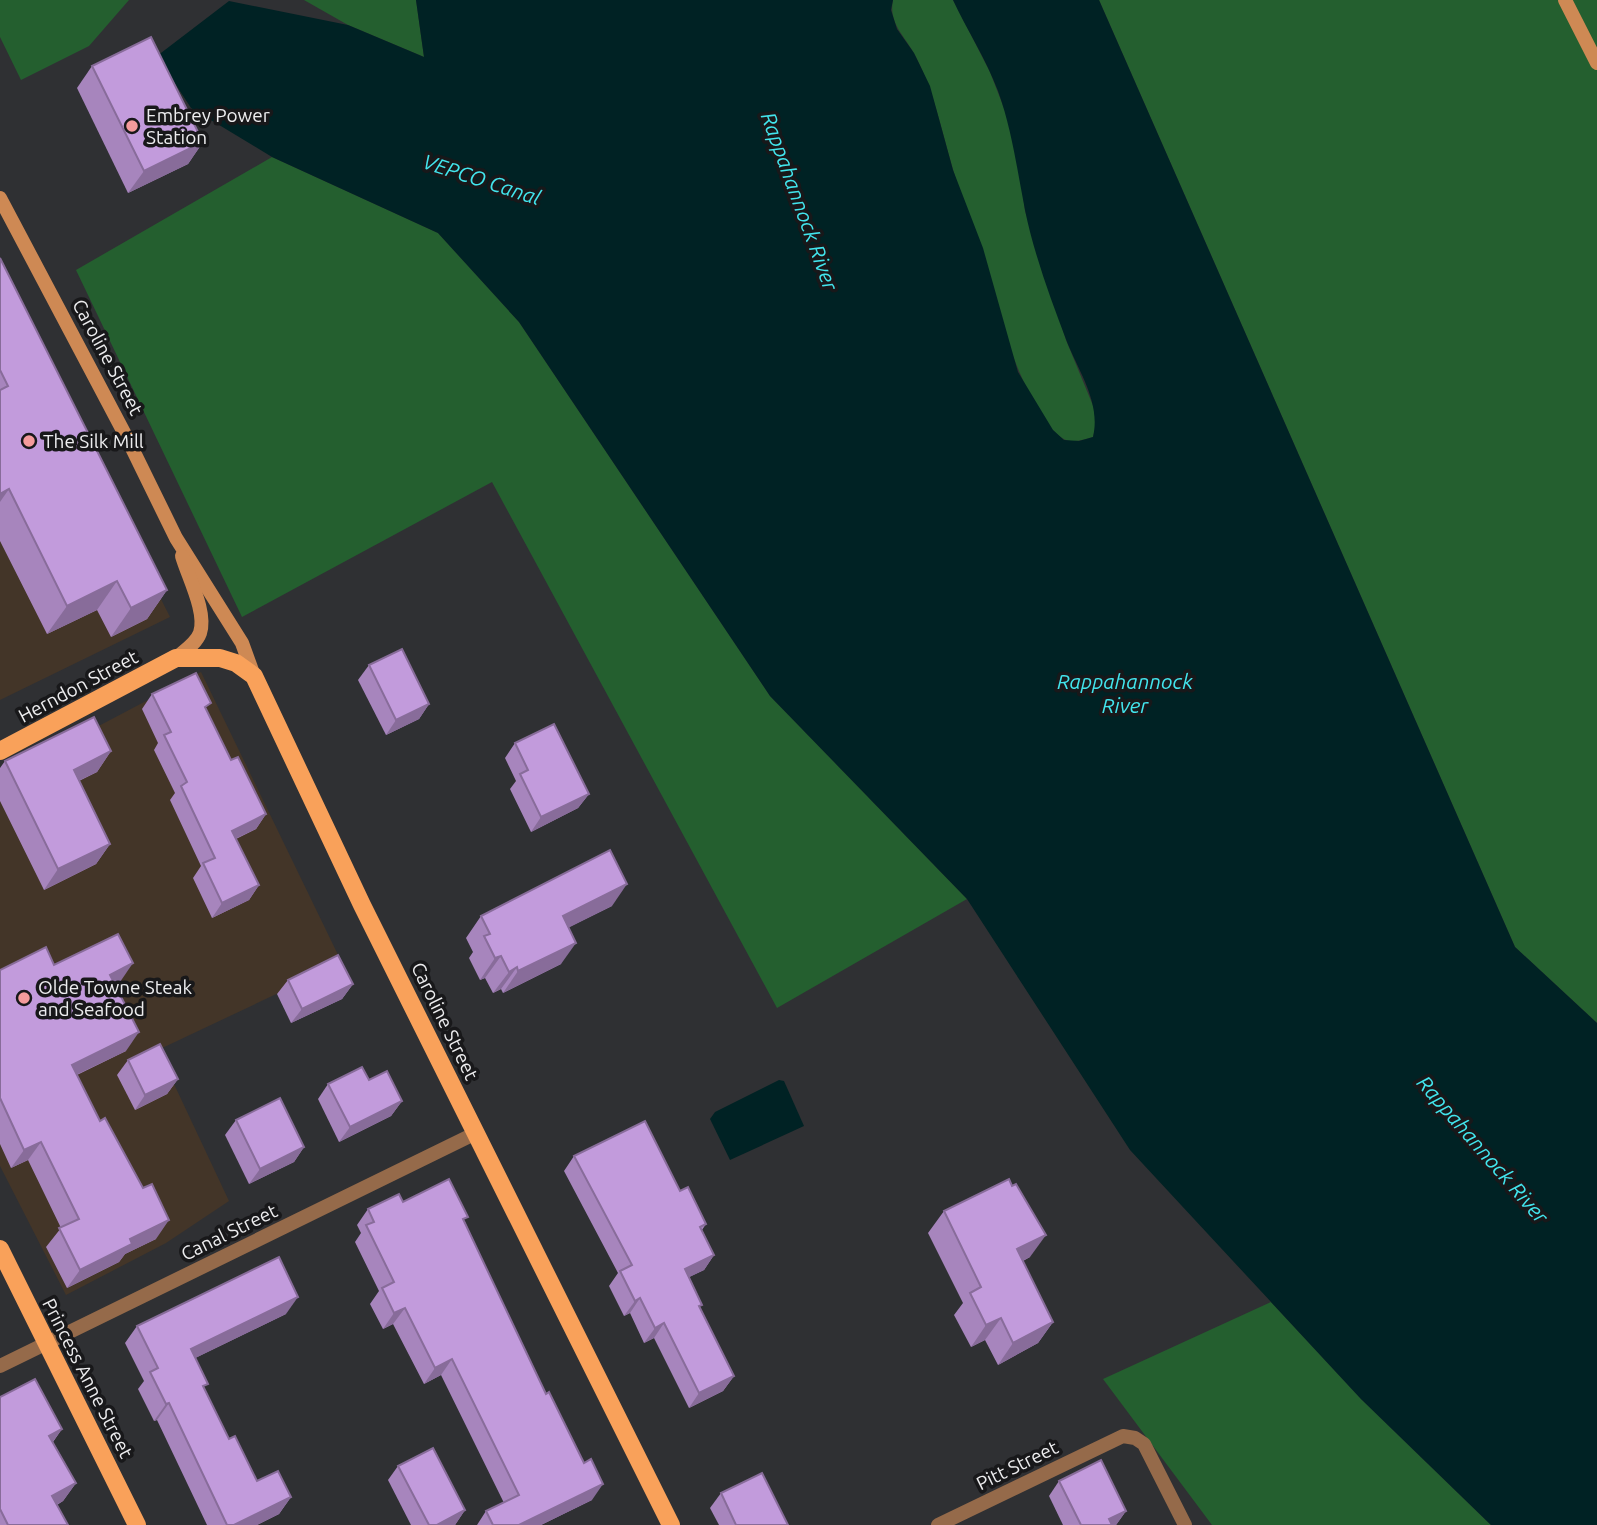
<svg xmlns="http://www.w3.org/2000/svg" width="1597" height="1525" font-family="Ubuntu,sans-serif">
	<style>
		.commercial { fill: #433528 }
		.green { fill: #245f2f }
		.water { fill: #002224 }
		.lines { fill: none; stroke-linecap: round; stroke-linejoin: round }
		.street { stroke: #956a4a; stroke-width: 14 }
		.secondary { stroke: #ce8954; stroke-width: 14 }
		.primary { stroke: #f9a15a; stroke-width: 18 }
		.wall { fill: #a785bd }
		.shaded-wall { fill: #886c9a }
		.building { fill: #c29bdc; stroke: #886c9a; stroke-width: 2 }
		.poi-dot { fill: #f59b9c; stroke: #18181a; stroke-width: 2.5 }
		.labels { text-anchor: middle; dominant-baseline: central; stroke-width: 7; stroke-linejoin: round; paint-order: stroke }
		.poi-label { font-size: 19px; fill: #ededef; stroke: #18181a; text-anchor: start }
		.street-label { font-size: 19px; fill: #ededef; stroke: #18181a }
		.water-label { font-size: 21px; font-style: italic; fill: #42e5ed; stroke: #18181a }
	</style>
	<rect width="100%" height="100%" fill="#2f3033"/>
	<!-- commercial -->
	<g class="commercial">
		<polygon points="0,279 170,617 0,700"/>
		<polygon points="201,672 342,963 158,1050 229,1201 166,1243 66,1295 0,1166 0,778"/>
	</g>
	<!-- green -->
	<g class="green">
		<polygon points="0,0 129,0 89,46 21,80 0,37"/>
		<polygon points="304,0 416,0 424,57 348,25"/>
		<path d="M 893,0 L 953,0 L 990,72 L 1007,116 L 1019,164 L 1025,211 L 1066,340 L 1094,408 L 1096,424 L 1093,437 C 1083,440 1071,444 1062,438 C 1017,408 978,244 959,188 C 944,144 937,98 916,57 C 906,37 888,24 893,0 Z"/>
		<polygon points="1099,0 1597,0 1597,1023 1515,947"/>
		<polygon points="272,157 438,233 519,322 770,696 967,899 777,1008 492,482 242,617 76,270"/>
		<polygon points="1271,1302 1361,1399 1491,1525 1212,1525 1103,1379"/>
	</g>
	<!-- water -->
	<g class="water">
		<path d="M 416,0 L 893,0 L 891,10 L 897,29 L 914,53 L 930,86 L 953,170 L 983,248 L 1018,372 L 1053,430 L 1064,440 L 1079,441 L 1093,437 C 1101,403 1079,372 1067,342 C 1051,300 1034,254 1025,210 C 1017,169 1012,130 998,91 C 986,59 967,30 953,0 L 1099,0 L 1515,947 L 1597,1023 L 1597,1525 L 1491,1525 L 1361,1399 L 1130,1150 L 967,899 L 770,696 L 519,322 L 438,233 L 272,157 L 191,108 L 157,56 L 229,1 L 348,25 L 424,57 Z"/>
		<polygon points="779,1080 784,1081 804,1126 730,1160 710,1119 715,1112"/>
	</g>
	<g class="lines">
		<!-- street -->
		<g class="street">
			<polyline points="0,1366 476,1133"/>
			<polyline points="938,1525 1123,1436 1135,1438 1144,1444 1185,1525"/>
		</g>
		<!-- secondary -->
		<g class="secondary">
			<polyline points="1565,0 1597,63"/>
			<polyline points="0,198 129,442 176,538 242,643 254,676"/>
			<path d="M 176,658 C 184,651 196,644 200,633 C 207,612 188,577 182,556"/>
		</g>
		<!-- primary -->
		<g class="primary">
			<polyline points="0,751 176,658 220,658 236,663 254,676 362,905 671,1525"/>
			<polyline points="0,1249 137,1525"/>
		</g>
	</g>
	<!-- wall -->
	<g class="wall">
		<polygon points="92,66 203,142 188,164 128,193 77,88"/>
		<polygon points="0,258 167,590 147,619 111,637 97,610 47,634 0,541"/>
		<polygon points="369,665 429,704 419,719 386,735 358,680"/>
		<polygon points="152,694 206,710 231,760 266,814 256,829 236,839 259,885 249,900 212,918 193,878 201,866 170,800 175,793 154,750 158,743 142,709"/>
		<polygon points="515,743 589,794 578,808 531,832 510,789 516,781 505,758"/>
		<polygon points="111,751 97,772 79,781 110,844 96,864 44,890 0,801 0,768 5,761"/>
		<polygon points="612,906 569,927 561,964 503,993 501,989 493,993 485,978 480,980 469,958 473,952 466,938 481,916"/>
		<polygon points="54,965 120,982 115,985 126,1051 77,1075 156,1239 125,1254 119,1262 67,1288 46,1247 61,1228 28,1160 11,1168 0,1144 0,970"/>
		<polygon points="288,980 353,984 342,999 291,1023 277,994"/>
		<polygon points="128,1060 178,1079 167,1094 135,1110 117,1075"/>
		<polygon points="328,1084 402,1101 391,1116 339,1142 318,1099"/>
		<polygon points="236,1120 304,1147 294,1162 249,1184 225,1135"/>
		<polygon points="574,1156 680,1191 706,1224 702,1230 714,1255 704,1270 689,1277 700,1308 734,1376 723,1391 689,1408 654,1338 644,1343 630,1313 624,1316 609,1286 618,1273 564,1171"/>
		<polygon points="403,1202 465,1222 592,1500 541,1525 477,1525 486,1511 504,1503 441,1375 424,1384 393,1324 383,1329 370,1304 379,1291 355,1242 361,1233 357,1225 368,1209"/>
		<polygon points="944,1211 1030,1257 1023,1261 1053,1322 1038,1343 998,1365 985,1340 971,1347 954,1315 963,1303 928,1233"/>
		<polygon points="286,1314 195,1358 204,1389 229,1439 257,1481 291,1497 279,1514 257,1525 207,1525 157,1420 154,1421 138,1389 144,1381 125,1343 137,1326"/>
		<polygon points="0,1397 62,1429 53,1442 76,1483 63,1501 57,1505 68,1525 0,1525"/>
		<polygon points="398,1466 465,1510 455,1525 411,1525 388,1480"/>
		<polygon points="1059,1481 1126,1511 1116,1525 1063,1525 1049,1496"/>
		<polygon points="721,1493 788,1525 719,1525 710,1508"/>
	</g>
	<!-- shaded-wall -->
	<g class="shaded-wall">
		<polygon points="203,142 188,164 128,193 144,171"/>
		<polygon points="9,489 0,502 0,494"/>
		<polygon points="117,581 97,610 47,634 67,606"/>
		<polygon points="167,590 147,619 111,637 131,608"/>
		<polygon points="429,704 419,719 386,735 396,720"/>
		<polygon points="111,751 97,772 59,790 74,770"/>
		<polygon points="589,794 578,808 531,832 541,817"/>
		<polygon points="266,814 256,829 222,845 232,831"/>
		<polygon points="110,844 96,864 44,890 58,869"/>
		<polygon points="627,884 612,906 548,938 563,916"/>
		<polygon points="259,885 249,900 212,918 222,903"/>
		<polygon points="576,943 561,964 503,993 518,971"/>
		<polygon points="501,956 485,978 480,980 495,958"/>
		<polygon points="133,963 120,982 97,993 110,975"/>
		<polygon points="517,967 501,989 493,993 509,972"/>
		<polygon points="353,984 342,999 291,1023 302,1009"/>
		<polygon points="139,1032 126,1051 59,1083 72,1065"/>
		<polygon points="178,1079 167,1094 135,1110 145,1095"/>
		<polygon points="402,1101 391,1116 339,1142 350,1127"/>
		<polygon points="41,1142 28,1160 11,1168 24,1150"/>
		<polygon points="304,1147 294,1162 249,1184 260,1169"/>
		<polygon points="169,1220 156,1239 125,1254 119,1262 67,1288 80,1270 130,1239"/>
		<polygon points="1046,1235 1030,1257 1002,1271 1017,1249"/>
		<polygon points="714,1255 704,1270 675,1284 685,1269"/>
		<polygon points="298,1297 286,1314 179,1366 191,1349"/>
		<polygon points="640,1298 630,1313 624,1316 635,1301"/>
		<polygon points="405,1308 393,1324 383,1329 394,1313"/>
		<polygon points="1001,1318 985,1340 971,1347 986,1325"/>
		<polygon points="1053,1322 1038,1343 998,1365 1013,1343"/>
		<polygon points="664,1323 654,1338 644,1343 655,1328"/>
		<polygon points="452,1359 441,1375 424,1384 435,1368"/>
		<polygon points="734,1376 723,1391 689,1408 699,1393"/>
		<polygon points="169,1403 157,1420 154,1421 166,1404"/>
		<polygon points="62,1429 49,1447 49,1436"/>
		<polygon points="76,1483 63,1501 39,1514 52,1496"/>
		<polygon points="603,1484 592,1500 541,1525 519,1525"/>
		<polygon points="291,1497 279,1514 257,1525 234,1525"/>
		<polygon points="465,1510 455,1525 437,1525"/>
		<polygon points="1126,1511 1116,1525 1105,1525 1109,1519"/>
	</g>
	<!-- building -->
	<g class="building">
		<polygon points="151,37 203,142 144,171 92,66"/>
		<polygon points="0,258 167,590 131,608 117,581 67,606 9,489 0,494 0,390 8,386 0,370"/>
		<polygon points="402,649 429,704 396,720 369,665"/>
		<polygon points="196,673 211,703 205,707 231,760 238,757 266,814 232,831 259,885 222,903 203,863 215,858 181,786 187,782 164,735 171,732 152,694"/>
		<polygon points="94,717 111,751 74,770 110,844 58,869 5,761"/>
		<polygon points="554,724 589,794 541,817 520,774 528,770 515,743"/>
		<polygon points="610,850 627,884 563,916 576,943 518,971 517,967 509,972 501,956 495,958 484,936 490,934 481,916"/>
		<polygon points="118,934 133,963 110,975 139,1032 72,1065 100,1121 105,1118 143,1188 152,1184 169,1220 130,1239 132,1244 80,1270 59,1228 79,1219 41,1142 24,1150 0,1098 0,970 46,947 54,965"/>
		<polygon points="338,955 353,984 302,1009 288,980"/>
		<polygon points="160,1044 178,1079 145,1095 128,1060"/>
		<polygon points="362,1067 369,1080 387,1071 402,1101 350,1127 328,1084"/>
		<polygon points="280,1098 304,1147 260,1169 236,1120"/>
		<polygon points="645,1121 680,1191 688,1187 706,1224 700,1227 714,1255 685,1269 702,1305 699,1306 734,1376 699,1393 664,1323 655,1328 640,1298 635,1301 620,1271 632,1265 574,1156"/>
		<polygon points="449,1179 468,1217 463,1219 546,1394 549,1392 584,1463 591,1459 603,1484 519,1525 493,1525 486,1511 519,1495 452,1359 435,1368 405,1308 394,1313 382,1288 394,1282 366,1225 374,1222 368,1209 399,1194 403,1202"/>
		<polygon points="1009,1179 1012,1186 1016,1184 1046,1235 1017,1249 1053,1322 1013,1343 1001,1318 986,1325 970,1293 981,1287 944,1211"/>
		<polygon points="279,1257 298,1297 191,1349 208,1384 203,1386 229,1439 235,1436 257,1481 278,1471 291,1497 234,1525 227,1525 169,1403 166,1404 150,1372 158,1368 137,1326"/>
		<polygon points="35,1379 62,1429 49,1436 76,1483 52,1496 68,1525 8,1525 0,1509 0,1397"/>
		<polygon points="433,1448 465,1510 437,1525 429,1525 398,1466"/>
		<polygon points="1101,1460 1126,1511 1109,1519 1112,1525 1081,1525 1059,1481"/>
		<polygon points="762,1473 788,1525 736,1525 721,1493"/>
	</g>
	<!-- markers -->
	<g class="poi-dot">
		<circle cx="132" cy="126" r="7"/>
		<circle cx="29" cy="441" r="7"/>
		<circle cx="24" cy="998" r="7"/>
	</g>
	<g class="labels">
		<!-- poi labels -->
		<g class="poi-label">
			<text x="146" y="115">Embrey Power<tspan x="146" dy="22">Station</tspan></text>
			<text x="43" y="441">The Silk Mill</text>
			<text x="38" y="987">Olde Towne Steak<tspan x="38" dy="22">and Seafood</tspan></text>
		</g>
		<!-- street labels -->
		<g class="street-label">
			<text transform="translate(108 357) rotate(62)">Caroline Street</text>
			<text transform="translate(78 686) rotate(-28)">Herndon Street</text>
			<text transform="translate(445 1021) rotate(64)">Caroline Street</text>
			<text transform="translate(229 1232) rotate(-26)">Canal Street</text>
			<text transform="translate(88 1378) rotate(63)">Princess Anne Street</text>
			<text transform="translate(1017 1465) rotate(-26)">Pitt Street</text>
		</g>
		<!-- water labels -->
		<g class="water-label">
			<text transform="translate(482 179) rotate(18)">VEPCO Canal</text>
			<text transform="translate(800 201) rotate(70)">Rappahannock River</text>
			<text x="1125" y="681">Rappahannock<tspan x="1125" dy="24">River</tspan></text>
			<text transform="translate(1483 1149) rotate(49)">Rappahannock River</text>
		</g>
	</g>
</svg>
